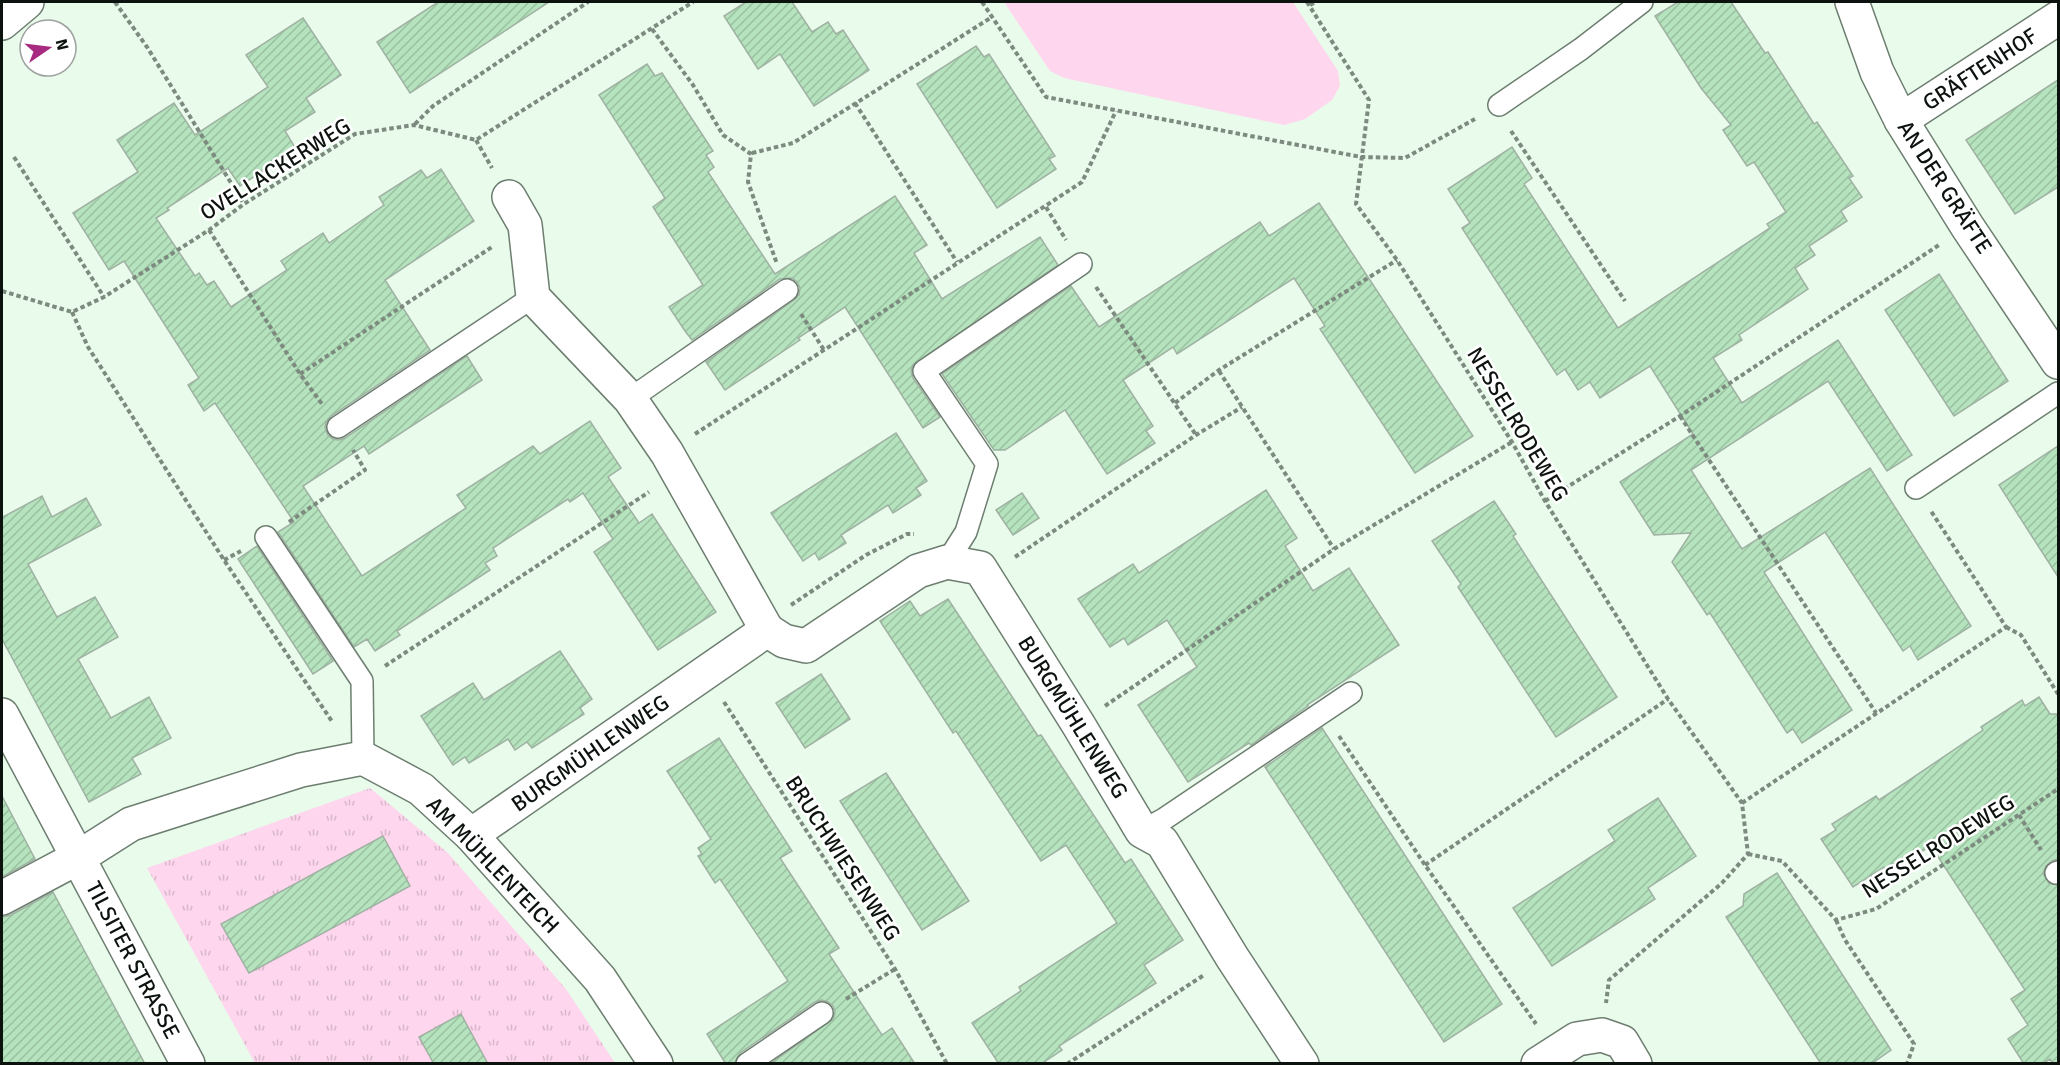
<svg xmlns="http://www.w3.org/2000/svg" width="2060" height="1065" font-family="Signika,sans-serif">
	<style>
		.grass { fill: url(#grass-tufts) }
		.green { fill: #fed6ed }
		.building { fill: url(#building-hatch); stroke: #9fb1a2; stroke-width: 1.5 }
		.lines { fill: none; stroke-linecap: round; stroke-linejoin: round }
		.service-casing { stroke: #6d7e70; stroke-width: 24 }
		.minor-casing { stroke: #6d7e70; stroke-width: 36 }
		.tertiary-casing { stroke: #6d7e70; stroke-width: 36 }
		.path { stroke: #7d8a7f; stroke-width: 4; stroke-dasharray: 4.5 3; stroke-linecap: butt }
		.service { stroke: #fff; stroke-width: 21 }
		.minor { stroke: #fff; stroke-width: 33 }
		.tertiary { stroke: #fff; stroke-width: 33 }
		.labels { text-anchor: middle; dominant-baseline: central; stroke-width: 5; stroke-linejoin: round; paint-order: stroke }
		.street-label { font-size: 22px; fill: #0c130e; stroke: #fff }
	</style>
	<defs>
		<pattern id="grass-tufts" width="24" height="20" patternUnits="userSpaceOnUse" patternTransform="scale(1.5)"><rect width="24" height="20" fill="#fed6ed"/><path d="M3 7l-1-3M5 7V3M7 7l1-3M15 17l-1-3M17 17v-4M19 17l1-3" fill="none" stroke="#d8b7ca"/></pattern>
		<pattern id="building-hatch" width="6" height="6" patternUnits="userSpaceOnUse" patternTransform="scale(1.5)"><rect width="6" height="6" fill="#b5e3bd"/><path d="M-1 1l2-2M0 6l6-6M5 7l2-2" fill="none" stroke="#9ac2a1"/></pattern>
	</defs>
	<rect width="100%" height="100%" fill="#e9fcec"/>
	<!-- grass -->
	<polygon class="grass" points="370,788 448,853 566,989 615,1063 255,1063 147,868"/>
	<!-- green -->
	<polygon class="green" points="1004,2 1293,2 1338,71 1340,86 1332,100 1305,119 1284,125 1064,78 1050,71"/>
	<!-- building -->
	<g class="building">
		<polygon points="438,2 549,2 410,93 377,42"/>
		<polygon points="746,2 792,2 812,32 828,22 836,34 843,30 869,70 814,106 780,54 758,69 724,16"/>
		<polygon points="1678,2 1731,2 1765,53 1768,52 1814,124 1817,122 1853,176 1849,178 1862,197 1841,211 1847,221 1809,246 1815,255 1795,268 1808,289 1739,335 1742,340 1713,358 1742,403 1838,340 1912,455 1887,471 1828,381 1691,470 1742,549 1870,468 1971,626 1918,660 1910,646 1903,651 1825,532 1764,572 1852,710 1802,743 1793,729 1787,733 1710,613 1707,615 1672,562 1691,533 1654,535 1620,482 1693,434 1650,366 1600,398 1590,382 1578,390 1565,369 1557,375 1462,228 1470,223 1448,189 1512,147 1532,178 1524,184 1618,328 1770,228 1767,224 1786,212 1754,162 1747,166 1723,130 1731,125 1701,88 1655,16"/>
		<polygon points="303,18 341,75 306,98 315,112 285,131 296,149 240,186 228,168 167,208 169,210 156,218 195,276 199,273 207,285 214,281 231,307 287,270 281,261 323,233 329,243 384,205 379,197 421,170 427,178 441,169 474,221 385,280 430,350 331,416 326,422 325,428 328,435 333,439 339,440 345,438 467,356 482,380 369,454 364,446 303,486 362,576 466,508 457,495 533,446 540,454 590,421 621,468 608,477 639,523 652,514 716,612 658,650 594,552 613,539 583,493 570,502 568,499 493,548 497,556 485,563 490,570 397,631 400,635 375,651 367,639 354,647 278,532 294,522 215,403 204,411 188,385 199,378 124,261 109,270 73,213 138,172 117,140 174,103 195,135 268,87 246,55"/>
		<polygon points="976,46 984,57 989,54 1055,156 1049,159 1056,169 997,208 917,84"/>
		<polygon points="647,64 655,76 662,73 713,151 706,155 714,167 708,172 775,274 895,196 927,245 914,253 942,299 1040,237 1058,265 913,365 911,371 913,378 940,417 923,428 845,307 798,338 800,340 725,390 706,362 794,300 799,295 800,288 797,282 792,278 780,279 692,340 685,331 669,307 703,285 653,207 665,198 599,95"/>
		<polygon points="2058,80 2058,187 2015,214 1966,140"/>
		<polygon points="1319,203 1473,436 1415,473 1320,329 1325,326 1294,278 1177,354 1173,347 1123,380 1153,426 1146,431 1155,443 1107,474 1065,410 1005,450 994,450 942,374 1071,286 1099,327 1260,222 1269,236"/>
		<polygon points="1939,274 2008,381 1954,416 1885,310"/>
		<polygon points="896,433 927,481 916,488 921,495 893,513 888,505 841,535 846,543 819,560 815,553 803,561 771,513"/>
		<polygon points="2058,446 2058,577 1999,485"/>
		<polygon points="1266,490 1297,538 1285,546 1313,591 1349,568 1399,645 1307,705 1308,706 1251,745 1249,743 1188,782 1138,705 1197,667 1167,620 1128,645 1124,638 1110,647 1078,599 1133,564 1139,573"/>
		<polygon points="1022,493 1039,518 1013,535 996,510"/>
		<polygon points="42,496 52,517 86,498 101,525 28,564 57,617 95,597 118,637 78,659 111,718 149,697 171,738 132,758 141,774 89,802 2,639 2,515 3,517"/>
		<polygon points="1494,501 1516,534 1513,536 1617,697 1556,737 1458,587 1461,584 1432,541"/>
		<polygon points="257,546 333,661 313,674 238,559"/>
		<polygon points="948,599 1038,736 1041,735 1125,863 1131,859 1183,940 1144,965 1156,983 1059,1046 1062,1050 1041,1064 999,1064 972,1023 1021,991 1019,987 1117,923 1066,845 1041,861 956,731 953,733 880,621 910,601 920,616"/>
		<polygon points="560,651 592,699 580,708 584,714 532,748 527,742 515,750 508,739 469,763 465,757 453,765 421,716 473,683 484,700"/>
		<polygon points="821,674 850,719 805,748 776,703"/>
		<polygon points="2039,697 2050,714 2058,714 2058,859 2052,861 2046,866 2043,873 2049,883 2058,885 2058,1064 2053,1064 2050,1059 2042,1064 2024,1064 2008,1039 2028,1025 2011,999 2025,990 1931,846 1914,856 1912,852 1885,869 1884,867 1853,887 1821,839 1836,830 1832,824 1876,796 1879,800 1905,783 1983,730 1981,727 2022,700 2025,706"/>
		<polygon points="1322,728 1502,1004 1444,1042 1265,767"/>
		<polygon points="719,738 792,851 780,858 839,948 829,954 882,1035 892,1028 915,1064 770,1064 833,1019 835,1013 833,1006 828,1002 822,1000 815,1002 740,1053 734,1064 726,1064 707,1034 788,981 720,879 715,883 698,856 702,854 698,848 711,839 667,771"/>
		<polygon points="886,773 969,901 922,930 840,801"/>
		<polygon points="2,796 35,859 2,877"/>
		<polygon points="1658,798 1696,856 1648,888 1655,899 1552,966 1513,908 1615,841 1608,830"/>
		<polygon points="383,836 410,886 249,973 221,924"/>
		<polygon points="1777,873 1891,1050 1871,1064 1821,1064 1726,917 1743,906 1744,894"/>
		<polygon points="53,892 107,993 145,1064 2,1064 2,917 11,915"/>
		<polygon points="461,1014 488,1064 434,1064 419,1037"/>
	</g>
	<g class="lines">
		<defs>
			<g id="service">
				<polyline points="1499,105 1581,49 1642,2"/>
				<polyline points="630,399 787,290"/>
				<polyline points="338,427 533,297"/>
				<polyline points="1916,488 2058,393"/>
				<polyline points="266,537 362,681 363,758"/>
				<polyline points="947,562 966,532 987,464 924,371 1081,264"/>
				<polyline points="1142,831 1164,819 1351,693"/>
				<polyline points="2056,873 2058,872"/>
				<polyline points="747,1064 822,1013"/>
			</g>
			<g id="minor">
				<polyline points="1852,2 1877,72 1901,120 1967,226 2058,362"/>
				<polyline points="1901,120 2058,18"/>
				<polyline points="509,197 525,225 533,297 630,399 667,453 767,630"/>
				<polyline points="2,715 188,1064"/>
				<polyline points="471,835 767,630 784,641 806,646 918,571 947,562 980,568 1078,724 1142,831 1162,842 1232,957 1302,1064"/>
				<polyline points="2,898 79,857 131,824 301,770 363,758 421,789 471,835 600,979 656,1064"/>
				<polyline points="1538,1064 1577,1039 1602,1035 1622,1042 1635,1064"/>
			</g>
			<polyline id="tertiary" points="2,23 27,2"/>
		</defs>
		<!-- service casing -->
		<use href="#service" class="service-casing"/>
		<!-- minor casing -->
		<use href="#minor" class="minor-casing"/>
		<!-- tertiary casing -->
		<use href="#tertiary" class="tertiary-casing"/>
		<!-- path -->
		<g class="path">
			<polyline points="115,2 147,47 244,204"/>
			<polyline points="982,2 1046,97 1361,157 1405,158 1475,119"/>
			<polyline points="1307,2 1369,100 1356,204 1397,260 1512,442 1545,501 1668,699 1742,803 1748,854 1722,883 1609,980 1606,1003"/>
			<polyline points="1310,5 1315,2"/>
			<polyline points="652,29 693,85 723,135 751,154 748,182 777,264"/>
			<polyline points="855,103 957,262"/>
			<polyline points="415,124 433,106 588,2"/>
			<polyline points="1511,131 1625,301"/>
			<polyline points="476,140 492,168"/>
			<polyline points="752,153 793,143 992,17"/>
			<polyline points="14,157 104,297"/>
			<polyline points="1046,207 1066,240"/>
			<polyline points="209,230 300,374 322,404"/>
			<polyline points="1096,287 1196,435"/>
			<polyline points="2,291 72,312 104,297 209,230 244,204 355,134 414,125 476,140 693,2"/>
			<polyline points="72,312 88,347 224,560 333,723"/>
			<polyline points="801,314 824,350"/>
			<polyline points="1219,371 1334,549"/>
			<polyline points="300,374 492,247"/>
			<polyline points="1175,403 1219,370 1397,260"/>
			<polyline points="1680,416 1876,713"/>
			<polyline points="695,434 1082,182 1116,111"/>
			<polyline points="1545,501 1680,416 1939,245"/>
			<polyline points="289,522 365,470 353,450"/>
			<polyline points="1015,557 1196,435 1242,407"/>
			<polyline points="224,560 241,551"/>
			<polyline points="791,605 866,555 907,534 914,534"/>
			<polyline points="2006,627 2021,635 2058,694"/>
			<polyline points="385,666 649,492"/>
			<polyline points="724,702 895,969 947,1064"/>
			<polyline points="1105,706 1334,549 1512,442"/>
			<polyline points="1339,736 1425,865 1536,1024"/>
			<polyline points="1742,803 2006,627 1931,511"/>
			<polyline points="2019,815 2041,850"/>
			<polyline points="1748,854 1782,861 1836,920 1876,909 2058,789"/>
			<polyline points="1425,865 1668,699"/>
			<polyline points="1836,920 1845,940 1914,1044 1907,1064"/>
			<polyline points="846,999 895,969"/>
			<polyline points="1067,1064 1204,975"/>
		</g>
		<!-- service -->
		<use href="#service" class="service"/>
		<!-- minor -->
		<use href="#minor" class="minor"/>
		<!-- tertiary -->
		<use href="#tertiary" class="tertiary"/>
	</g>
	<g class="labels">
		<!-- street labels -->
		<g class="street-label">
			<text transform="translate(1980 69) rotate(-33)">GRÄFTENHOF</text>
			<text transform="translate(275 169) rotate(-32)">OVELLACKERWEG</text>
			<text transform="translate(1945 187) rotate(57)">AN DER GRÄFTE</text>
			<text transform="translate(1518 424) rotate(59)">NESSELRODEWEG</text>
			<text transform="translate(1073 717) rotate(58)">BURGMÜHLENWEG</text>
			<text transform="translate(590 753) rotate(-35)">BURGMÜHLENWEG</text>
			<text transform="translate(1938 846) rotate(-32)">NESSELRODEWEG</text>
			<text transform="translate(843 858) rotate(57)">BRUCHWIESENWEG</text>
			<text transform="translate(493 865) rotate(46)">AM MÜHLENTEICH</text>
			<text transform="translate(133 960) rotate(62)">TILSITER STRASSE</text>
		</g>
	</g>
	<!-- border -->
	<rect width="2060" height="1065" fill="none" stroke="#0c130e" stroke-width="6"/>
	<!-- north arrow -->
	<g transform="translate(48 48) rotate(76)"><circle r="28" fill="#ffffff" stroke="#9ea19f" stroke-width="1.5"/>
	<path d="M0-4.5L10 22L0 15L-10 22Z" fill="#a62b80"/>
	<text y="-9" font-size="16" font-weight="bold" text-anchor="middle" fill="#0c130e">N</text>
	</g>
</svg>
